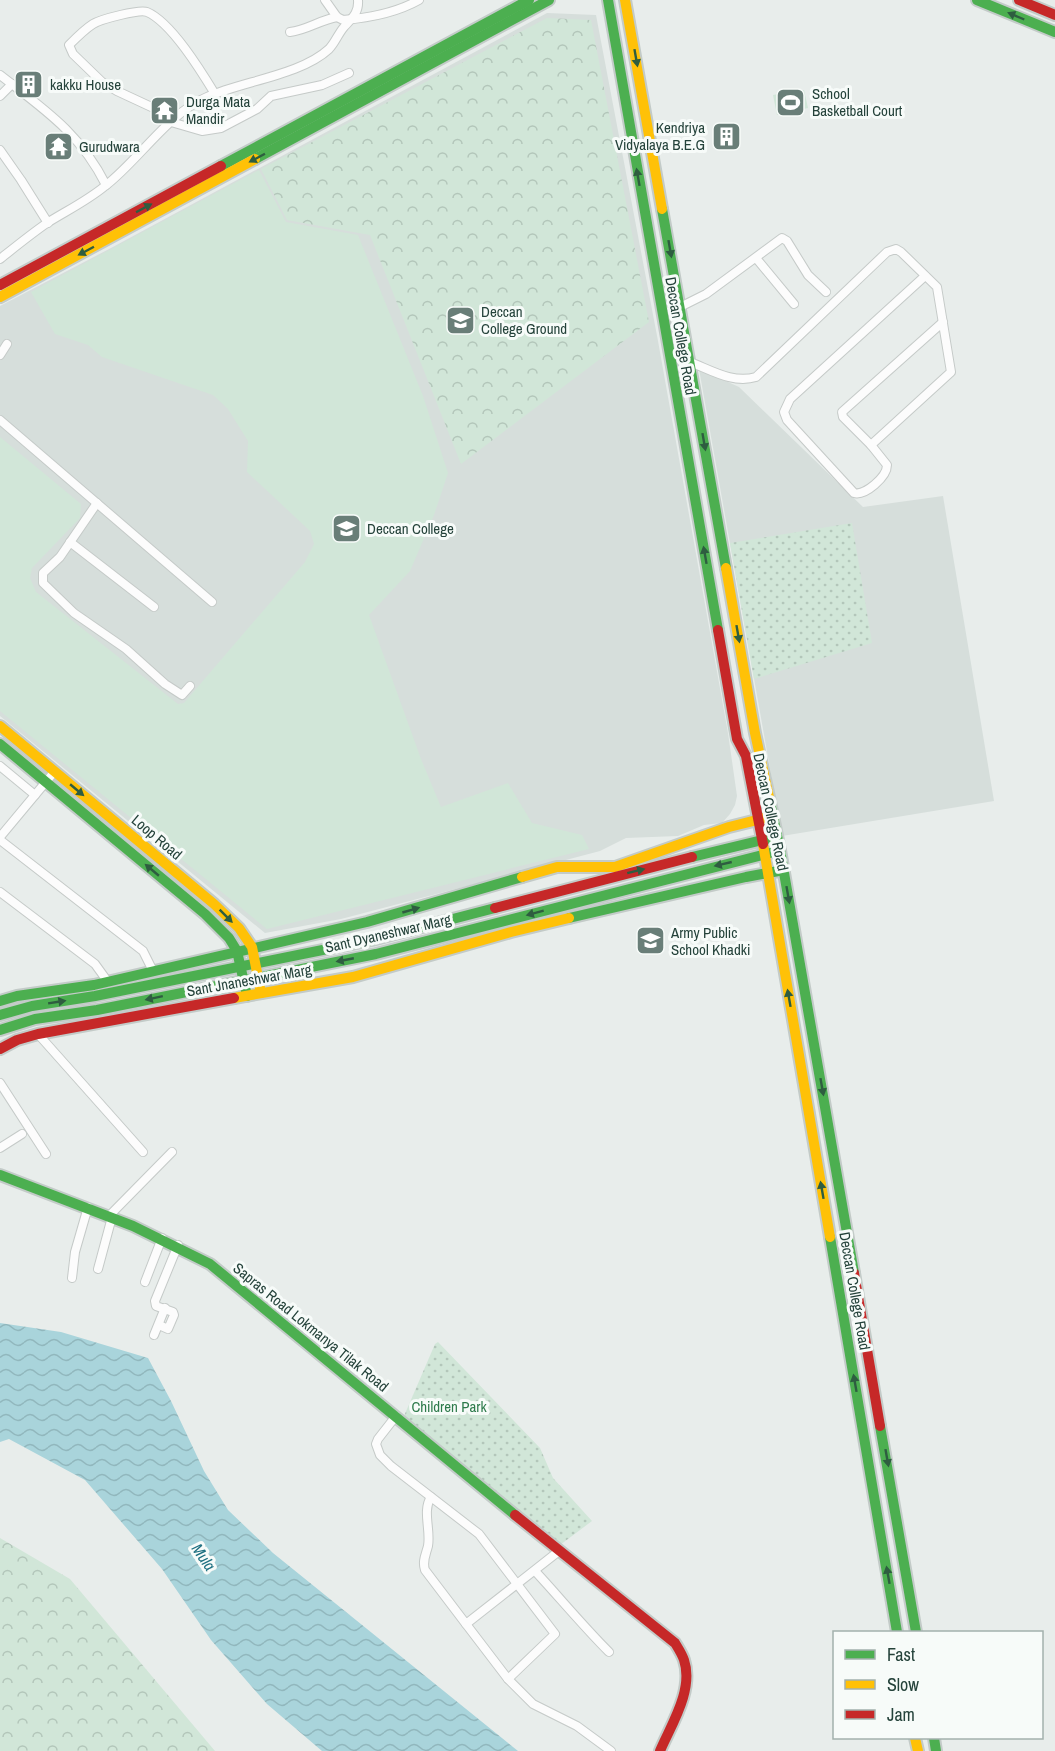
<svg xmlns="http://www.w3.org/2000/svg" width="1055" height="1751" font-family="'Archivo Narrow',sans-serif">
	<style>
		.built { fill: #d6dedb }
		.grass { fill: #d1e6d8 }
		.forest { fill: url(#forest-crowns) }
		.park { fill: url(#park-dots) }
		.water { fill: url(#water-waves) }
		.lines { fill: none; stroke-linecap: round; stroke-linejoin: round }
		.street-casing { stroke: #c5cac8; stroke-width: 10 }
		.fast-casing { stroke: #c3cbc8; stroke-width: 14 }
		.slow-casing { stroke: #c3cbc8; stroke-width: 14 }
		.jam-casing { stroke: #c3cbc8; stroke-width: 14 }
		.street { stroke: #fcfcfc; stroke-width: 8 }
		.fast { stroke: #4caf50; stroke-width: 10 }
		.slow { stroke: #ffc107; stroke-width: 10 }
		.jam { stroke: #c62828; stroke-width: 10 }
		.oneway { fill: #2e5d40 }
		.labels { text-anchor: middle; dominant-baseline: central; stroke-width: 6; stroke-linejoin: round; paint-order: stroke }
		.poi-label { font-size: 15px; fill: #24423a; stroke: #f7fbf9; text-anchor: start }
		.street-label { font-size: 15px; fill: #24423a; stroke: #f7fbf9 }
		.park-label { font-size: 15px; fill: #2d7a4b; stroke: #f7fbf9 }
		.water-label { font-size: 16px; font-style: italic; fill: #1c6f80; stroke: #f7fbf9 }
	</style>
	<defs>
		<pattern id="forest-crowns" width="20" height="18" patternUnits="userSpaceOnUse" patternTransform="scale(1.5)"><rect width="20" height="18" fill="#d1e6d8"/><path d="M2 6a3 3 0 1 1 6 0M12 15a3 3 0 1 1 6 0" fill="none" stroke="#b3c6ba"/></pattern>
		<pattern id="park-dots" width="8" height="8" patternUnits="userSpaceOnUse" patternTransform="scale(1.5)"><rect width="8" height="8" fill="#d1e6d8"/><path d="M2 2h.1M6 6h.1" fill="none" stroke="#b3c6ba" stroke-width="1.8" stroke-linecap="round"/></pattern>
		<pattern id="water-waves" width="16" height="10" patternUnits="userSpaceOnUse" patternTransform="scale(1.5)"><rect width="16" height="10" fill="#a9d4db"/><path d="M0 5q4-4 8 0t8 0" fill="none" stroke="#91b7bd"/></pattern>
	</defs>
	<rect width="100%" height="100%" fill="#e8edeb"/>
	<!-- built -->
	<g class="built">
		<polygon points="547,13 596,15 658,341 728,733 737,796 735,805 730,814 722,823 704,825 678,836 626,838 600,851 341,919 265,933 0,716 0,306 111,248"/>
		<polygon points="699,369 739,387 863,507 943,496 994,801 782,836"/>
	</g>
	<!-- grass -->
	<g class="grass">
		<polygon points="804,90 808,108 777,115 773,95"/>
		<polygon points="259,170 286,222 358,235 423,396 448,473 434,515 410,571 369,615 421,759 441,807 508,783 532,823 582,835 589,849 267,929 0,711 0,437 81,504 80,518 32,568 30,578 36,592 178,704 184,703 305,562 314,544 310,531 247,472 248,441 228,409 213,395 102,357 88,345 55,334 31,292"/>
	</g>
	<!-- forest -->
	<g class="forest">
		<polygon points="547,18 591,20 649,322 461,464 370,235 287,220 261,169"/>
		<polygon points="0,1538 70,1579 215,1751 0,1751"/>
	</g>
	<!-- park -->
	<g class="park">
		<polygon points="852,523 872,643 754,679 730,543"/>
		<polygon points="438,1342 540,1448 553,1478 592,1521 560,1545 404,1416 435,1344"/>
	</g>
	<!-- water -->
	<polygon class="water" points="0,1323 61,1332 148,1358 171,1401 204,1471 228,1510 273,1553 518,1751 322,1751 267,1704 211,1640 162,1569 85,1480 9,1439 0,1442"/>
	<g class="lines">
		<defs>
			<g id="street">
				<path d="M 325,0 L 337,17 L 343,20 C 369,18 396,13 419,0"/>
				<path d="M 290,32 C 307,30 320,20 337,17"/>
				<path d="M 0,75 C 45,110 80,133 106,185"/>
				<path d="M 215,94 C 201,71 171,22 147,12 C 140,9 101,19 93,24 C 85,29 76,38 69,45 L 73,54 L 102,82 L 117,91 L 160,111 L 171,122 L 202,131 L 221,128 L 257,109 L 271,96 L 322,85 L 349,73"/>
				<polyline points="0,96 12,84"/>
				<polyline points="0,150 21,180 48,223"/>
				<polyline points="756,258 794,304"/>
				<path d="M 0,259 C 15,247 31,234 47,223 C 66,211 87,201 105,186 C 139,160 167,114 207,97 C 243,81 301,75 329,49 C 335,43 338,34 344,27 C 352,18 359,13 358,0"/>
				<path d="M 925,276 L 790,399 L 784,412 L 787,420 L 854,493 C 865,496 887,477 887,465 L 871,445 L 843,417 L 842,412 L 943,322"/>
				<polyline points="680,307 706,294 782,238 787,241 808,275 826,292"/>
				<polyline points="0,355 7,344"/>
				<path d="M 690,362 C 711,370 733,384 756,377 L 887,252 L 896,249 L 901,252 L 937,287 L 951,372 L 871,445"/>
				<polyline points="0,420 212,602"/>
				<polyline points="97,503 60,557 43,573 43,583 74,613 126,649 165,684 182,695 190,686"/>
				<polyline points="70,542 154,607"/>
				<polyline points="0,766 35,795"/>
				<polyline points="0,837 55,771"/>
				<polyline points="0,840 143,951 153,971"/>
				<polyline points="0,892 95,964 108,982"/>
				<polyline points="38,1034 143,1152"/>
				<polyline points="0,1083 46,1154"/>
				<polyline points="0,1148 22,1134"/>
				<polyline points="109,1216 172,1152"/>
				<polyline points="98,1269 112,1217"/>
				<polyline points="72,1278 75,1252 88,1207"/>
				<polyline points="145,1282 162,1238"/>
				<polyline points="159,1325 168,1329 174,1315 173,1312 156,1306 155,1301 178,1245"/>
				<polyline points="154,1335 165,1308"/>
				<polyline points="396,1416 378,1439 376,1444 380,1455 391,1466 479,1534 555,1634 508,1679"/>
				<path d="M 431,1497 C 422,1511 431,1530 428,1546 C 426,1554 422,1561 425,1570 L 466,1624 L 559,1551"/>
				<path d="M 535,1571 C 560,1598 583,1626 609,1652"/>
				<polyline points="466,1624 508,1679 533,1704 577,1726 611,1751"/>
			</g>
			<g id="fast">
				<polyline points="608,0 718,630"/>
				<polyline points="977,0 1055,32"/>
				<polyline points="255,159 549,0"/>
				<polyline points="221,166 529,0"/>
				<polyline points="662,209 726,568"/>
				<polyline points="0,744 205,914 229,938 237,951 247,996"/>
				<polyline points="770,802 780,850 854,1273"/>
				<polyline points="692,857 767,839"/>
				<polyline points="569,918 746,877 784,870"/>
				<polyline points="0,1001 17,996 94,985 367,922 522,877"/>
				<polyline points="0,1015 32,1006 95,996 372,940 495,908"/>
				<polyline points="0,1030 35,1019 97,1010 376,954 770,853"/>
				<polyline points="0,1175 133,1226 210,1264 515,1515"/>
				<polyline points="830,1237 897,1632"/>
				<polyline points="880,1426 916,1632"/>
				<polyline points="934,1738 936,1751"/>
			</g>
			<g id="slow">
				<polyline points="625,0 662,209"/>
				<polyline points="0,297 255,159"/>
				<polyline points="726,568 755,733 770,802"/>
				<polyline points="0,726 214,904 239,928 252,947 261,993"/>
				<polyline points="763,844 830,1237"/>
				<polyline points="522,877 557,867 615,867 729,827 773,816"/>
				<polyline points="234,998 353,977 511,932 569,918"/>
				<polyline points="915,1738 918,1751"/>
			</g>
			<g id="jam">
				<polyline points="1019,0 1055,15"/>
				<polyline points="0,285 221,166"/>
				<polyline points="718,630 737,739 746,756 763,844"/>
				<polyline points="495,908 692,857"/>
				<polyline points="0,1049 17,1040 38,1034 234,998"/>
				<polyline points="854,1273 880,1426"/>
				<path d="M 515,1515 L 675,1643 C 678,1648 682,1654 684,1660 C 694,1690 671,1725 660,1751"/>
			</g>
		</defs>
		<!-- street casing -->
		<use href="#street" class="street-casing"/>
		<!-- fast casing -->
		<use href="#fast" class="fast-casing"/>
		<!-- slow casing -->
		<use href="#slow" class="slow-casing"/>
		<!-- jam casing -->
		<use href="#jam" class="jam-casing"/>
		<!-- street -->
		<use href="#street" class="street"/>
		<!-- fast -->
		<use href="#fast" class="fast"/>
		<!-- slow -->
		<use href="#slow" class="slow"/>
		<!-- jam -->
		<use href="#jam" class="jam"/>
	</g>
	<!-- one-way arrows -->
	<defs><path id="oneway-solid" d="M-6-.8H1V-3.2L6.5 0L1 3.2V.8H-6Z" transform="scale(1.5)"/></defs>
	<g class="oneway">
		<use href="#oneway-solid" transform="translate(1016 16) rotate(-157)"/>
		<use href="#oneway-solid" transform="translate(636 58) rotate(80)"/>
		<use href="#oneway-solid" transform="translate(257 158) rotate(152)"/>
		<use href="#oneway-solid" transform="translate(638 177) rotate(-100)"/>
		<use href="#oneway-solid" transform="translate(144 208) rotate(-28)"/>
		<use href="#oneway-solid" transform="translate(670 249) rotate(80)"/>
		<use href="#oneway-solid" transform="translate(86 251) rotate(152)"/>
		<use href="#oneway-solid" transform="translate(704 442) rotate(80)"/>
		<use href="#oneway-solid" transform="translate(705 555) rotate(-100)"/>
		<use href="#oneway-solid" transform="translate(738 634) rotate(80)"/>
		<use href="#oneway-solid" transform="translate(77 790) rotate(40)"/>
		<use href="#oneway-solid" transform="translate(723 864) rotate(167)"/>
		<use href="#oneway-solid" transform="translate(152 870) rotate(-140)"/>
		<use href="#oneway-solid" transform="translate(636 871) rotate(-14)"/>
		<use href="#oneway-solid" transform="translate(788 895) rotate(80)"/>
		<use href="#oneway-solid" transform="translate(411 910) rotate(-16)"/>
		<use href="#oneway-solid" transform="translate(535 913) rotate(165)"/>
		<use href="#oneway-solid" transform="translate(226 916) rotate(45)"/>
		<use href="#oneway-solid" transform="translate(345 960) rotate(169)"/>
		<use href="#oneway-solid" transform="translate(154 998) rotate(168)"/>
		<use href="#oneway-solid" transform="translate(789 998) rotate(-100)"/>
		<use href="#oneway-solid" transform="translate(57 1002) rotate(-9)"/>
		<use href="#oneway-solid" transform="translate(822 1087) rotate(80)"/>
		<use href="#oneway-solid" transform="translate(822 1190) rotate(-100)"/>
		<use href="#oneway-solid" transform="translate(855 1383) rotate(-100)"/>
		<use href="#oneway-solid" transform="translate(887 1458) rotate(80)"/>
		<use href="#oneway-solid" transform="translate(888 1575) rotate(-100)"/>
	</g>
	<!-- icons -->
	<defs>
		<symbol id="building-square" viewBox="-11 -11 22 22"><rect x="-9" y="-9" width="18" height="18" rx="4" fill="#697e78" stroke="#f7fbf9"/><path d="M-4-6H4V6H1V3H-1V6H-4ZM-2.5-4.3h1.7v1.8h-1.7ZM.8-4.3h1.7v1.8H.8ZM-2.5-1h1.7V.8h-1.7ZM.8-1h1.7V.8H.8Z" fill="#fff"/></symbol>
		<symbol id="stadium-square" viewBox="-11 -11 22 22"><rect x="-9" y="-9" width="18" height="18" rx="4" fill="#697e78" stroke="#f7fbf9"/><path d="M0-5a6.5 5 0 1 0 0 10a6.5 5 0 1 0 0-10ZM-3.5-1.8h7v3.6h-7Z" fill="#fff"/></symbol>
		<symbol id="temple-square" viewBox="-11 -11 22 22"><rect x="-9" y="-9" width="18" height="18" rx="4" fill="#697e78" stroke="#f7fbf9"/><path d="M0-6L5-2H3V0L6.5 2.5H4V6H1.5V3h-3V6H-4V2.5H-6.5L-3 0V-2H-5Z" fill="#fff"/></symbol>
		<symbol id="university-square" viewBox="-11 -11 22 22"><rect x="-9" y="-9" width="18" height="18" rx="4" fill="#697e78" stroke="#f7fbf9"/><path d="M0-5L7-2L0 1L-7-2ZM-4 1L0 2.5L4 1V4Q0 6-4 4Z" fill="#fff"/></symbol>
		<symbol id="school-square" viewBox="-11 -11 22 22"><rect x="-9" y="-9" width="18" height="18" rx="4" fill="#697e78" stroke="#f7fbf9"/><path d="M0-5L7-2L0 1L-7-2ZM-4 1L0 2.5L4 1V4Q0 6-4 4Z" fill="#fff"/></symbol>
	</defs>
	<g fill-rule="evenodd">
		<use href="#building-square" x="12" y="68" width="33" height="33"/>
		<use href="#stadium-square" x="774" y="86" width="33" height="33"/>
		<use href="#temple-square" x="148" y="94" width="33" height="33"/>
		<use href="#building-square" x="710" y="120" width="33" height="33"/>
		<use href="#temple-square" x="42" y="130" width="33" height="33"/>
		<use href="#university-square" x="444" y="304" width="33" height="33"/>
		<use href="#university-square" x="330" y="512" width="33" height="33"/>
		<use href="#school-square" x="634" y="924" width="33" height="33"/>
	</g>
	<g class="labels">
		<!-- poi labels -->
		<g class="poi-label">
			<text x="50" y="84">kakku House</text>
			<text x="812" y="93">School<tspan x="812" dy="17">Basketball Court</tspan></text>
			<text x="186" y="101">Durga Mata<tspan x="186" dy="17">Mandir</tspan></text>
			<text x="705" y="127" text-anchor="end">Kendriya<tspan x="705" dy="17">Vidyalaya B.E.G</tspan></text>
			<text x="79" y="146">Gurudwara</text>
			<text x="481" y="311">Deccan<tspan x="481" dy="17">College Ground</tspan></text>
			<text x="367" y="528">Deccan College</text>
			<text x="671" y="932">Army Public<tspan x="671" dy="17">School Khadki</tspan></text>
		</g>
		<!-- street labels -->
		<g class="street-label">
			<text transform="translate(681 336) rotate(80)">Deccan College Road</text>
			<text transform="translate(771 812) rotate(78)">Deccan College Road</text>
			<text transform="translate(157 837) rotate(40)">Loop Road</text>
			<text transform="translate(388 933) rotate(-13)">Sant Dyaneshwar Marg</text>
			<text transform="translate(249 980) rotate(-10)">Sant Jnaneshwar Marg</text>
			<text transform="translate(855 1291) rotate(80)">Deccan College Road</text>
			<text transform="translate(311 1327) rotate(39)">Sapras Road Lokmanya Tilak Road</text>
		</g>
		<!-- park labels -->
		<g class="park-label">
			<text x="449" y="1406">Children Park</text>
		</g>
		<!-- water labels -->
		<g class="water-label">
			<text transform="translate(204 1557) rotate(56)">Mula</text>
		</g>
	</g>
	<!-- legend -->
	<rect x="833" y="1631" width="210" height="108" fill="#f7fbf9" stroke="#a3b1ad" stroke-width="1.5"/>
	<rect x="845" y="1650" width="30" height="9" fill="#4caf50" stroke="#a3b1ad" stroke-width="1.5"/>
	<text x="887" y="1661" font-size="18" fill="#24423a">Fast</text>
	<rect x="845" y="1680" width="30" height="9" fill="#ffc107" stroke="#a3b1ad" stroke-width="1.5"/>
	<text x="887" y="1691" font-size="18" fill="#24423a">Slow</text>
	<rect x="845" y="1710" width="30" height="9" fill="#c62828" stroke="#a3b1ad" stroke-width="1.5"/>
	<text x="887" y="1721" font-size="18" fill="#24423a">Jam</text>
</svg>
